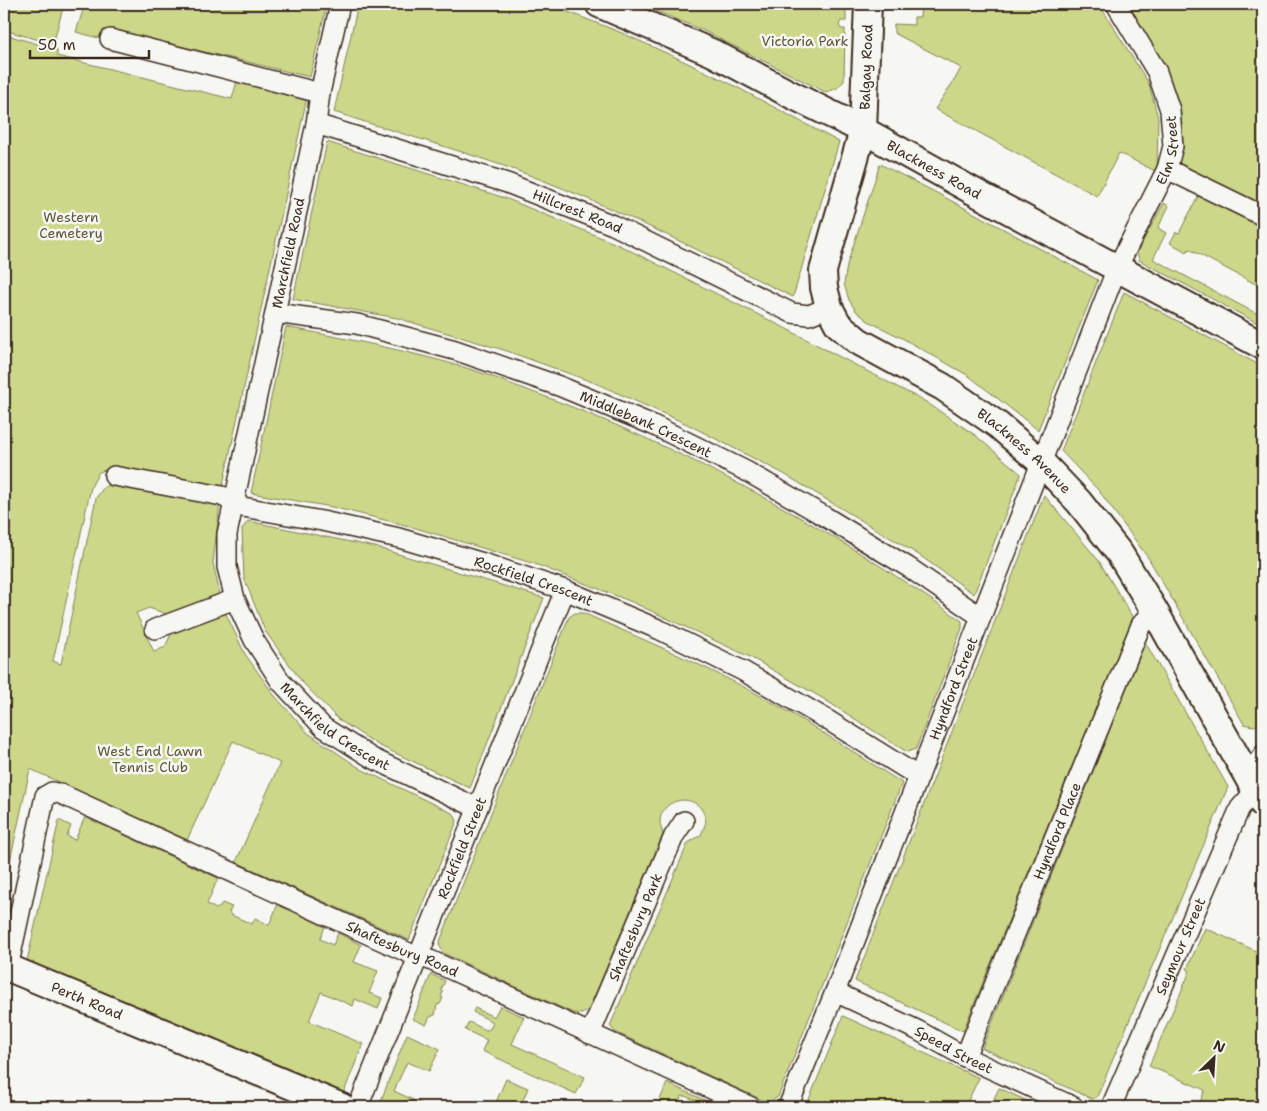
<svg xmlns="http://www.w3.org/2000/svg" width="1267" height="1111" font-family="'Shantell Sans',sans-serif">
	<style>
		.green { fill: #ccd78a; stroke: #848054 }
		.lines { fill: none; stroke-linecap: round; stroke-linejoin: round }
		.street-casing { stroke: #3b2a1e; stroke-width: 22 }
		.secondary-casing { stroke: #3b2a1e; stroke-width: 30 }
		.street { stroke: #f6f6f2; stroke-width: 19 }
		.secondary { stroke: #f6f6f2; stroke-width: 26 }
		.labels { text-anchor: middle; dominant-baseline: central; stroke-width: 5; stroke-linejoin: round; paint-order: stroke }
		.park-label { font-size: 14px; fill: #5f5539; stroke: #f6f6f2 }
		.street-label { font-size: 14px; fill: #3b2a1e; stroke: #f6f6f2 }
	</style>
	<rect width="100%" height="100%" fill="#f6f6f2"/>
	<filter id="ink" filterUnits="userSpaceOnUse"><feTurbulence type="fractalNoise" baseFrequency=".02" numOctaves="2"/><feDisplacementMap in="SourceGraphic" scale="10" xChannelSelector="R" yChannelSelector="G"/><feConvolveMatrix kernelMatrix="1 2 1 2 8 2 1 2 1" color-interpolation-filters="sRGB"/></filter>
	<g filter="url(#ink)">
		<!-- green -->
		<g class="green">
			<polygon points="4,4 64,4 53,44 4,30"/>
			<polygon points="85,4 327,4 310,77 109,29 106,40 76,32"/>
			<path d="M 358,4 L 548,4 L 622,33 L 673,56 L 731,84 L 839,142 L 793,297 C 699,251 606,202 507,167 C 450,147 391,131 334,112 Z"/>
			<polygon points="639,4 846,4 846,21 841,21 839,25 841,29 845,29 844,81 836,89 825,92 702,30"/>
			<polygon points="921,4 1099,4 1149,84 1158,118 1157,172 1119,153 1097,196 935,109 955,79 961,68 894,33 894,24 914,25 914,17 920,17"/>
			<polygon points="1122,4 1263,4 1263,207 1177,165 1178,113"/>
			<polygon points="4,34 57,50 57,56 232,99 237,81 307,97 222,489 111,468 99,472 91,487 53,661 61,664 96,498 104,487 115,483 220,502 213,563 219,590 217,596 167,614 149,608 136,613 154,652 165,647 173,630 220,612 226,614 245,654 274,695 308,733 361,769 454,814 457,821 409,940 236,862 280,763 233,741 187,840 30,769 4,889"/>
			<polygon points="327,142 505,198 619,245 779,325 926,402 975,435 1021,474 974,594 919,555 784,474 687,424 595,383 507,351 397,318 293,299"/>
			<polygon points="880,164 933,191 1098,280 1038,430 969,376 902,338 868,321 856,311 849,300 844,284 847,265"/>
			<polygon points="1200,193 1263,224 1263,288 1189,249 1187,252 1170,243 1176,232 1179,233"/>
			<polygon points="1164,203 1169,206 1158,228 1166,233 1153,259 1263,317 1263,326 1139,260 1137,252"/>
			<path d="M 1124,292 L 1263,367 L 1263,723 C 1258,727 1250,726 1244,724 L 1149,559 L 1099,491 L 1061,451 Z"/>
			<path d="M 286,327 C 348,339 410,351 470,369 C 490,375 510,384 530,391 C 684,447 829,527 962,621 L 962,628 L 916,749 L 907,752 L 822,698 L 750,657 L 632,602 L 535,564 L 409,526 L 332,507 L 251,493 Z"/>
			<polygon points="1044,495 1099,561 1133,618 963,1031 855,981"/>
			<polygon points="248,521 375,547 544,598 470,788 378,745 339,720 302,682 265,631 244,578 242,529"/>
			<path d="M 575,613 L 583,613 C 642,639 702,664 759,695 C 808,722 855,753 902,783 L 778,1097 L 771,1101 L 762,1100 L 615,1032 L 610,1026 L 688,843 L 701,835 L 706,822 C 705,818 704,813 702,810 C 691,792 660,800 660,822 C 660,825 662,830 663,834 L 589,1009 L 582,1014 L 573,1013 L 443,953 L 439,944 L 569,617 Z"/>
			<polygon points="1145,642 1228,787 1097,1097 1092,1099 982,1048"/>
			<polygon points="85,817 218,878 207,904 216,909 220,907 222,903 232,907 229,912 231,915 252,924 255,918 269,925 278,904 325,927 320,939 333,945 338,933 361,945 354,962 378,971 369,993 382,998 378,1009 355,999 353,1006 321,992 309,1021 363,1044 344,1092 27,961 59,820 71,826 67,836 75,840"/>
			<polygon points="1205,928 1263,954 1263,1107 1198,1107 1205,1090 1149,1066 1190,971 1187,969"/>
			<polygon points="431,974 445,981 441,990 443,992 441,997 443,998 440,1004 437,1005 435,1015 430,1017 426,1025 413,1019"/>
			<polygon points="500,1006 524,1017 512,1044 585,1077 576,1094 482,1051 487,1040 465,1030 469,1022 486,1030 490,1029 493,1022 473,1012 475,1008 494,1017"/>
			<polygon points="843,1016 979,1078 966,1105 970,1107 806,1107"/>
			<polygon points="407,1034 440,1049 429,1071 407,1062 394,1091 428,1107 390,1107 380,1103"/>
			<polygon points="506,1079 528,1088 520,1107 508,1107 496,1102"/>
			<polygon points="667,1083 713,1104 711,1107 685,1096 681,1097 679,1103 683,1107 657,1107"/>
			<polygon points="999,1088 1040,1107 990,1107"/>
		</g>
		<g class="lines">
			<defs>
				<g id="street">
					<path id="s1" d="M 340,4 L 320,93 L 316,124 L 227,534 L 227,567 L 235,599 L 254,640 L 281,682 L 323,727 L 372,758 L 477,808"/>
					<polyline points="110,39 320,93"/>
					<path id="s2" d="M 316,124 L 507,183 L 613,225 L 792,313 L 809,315 L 829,307"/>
					<polyline points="1167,169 1263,216"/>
					<path id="s3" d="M 275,313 L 357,324 L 455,350 L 559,386 L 653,425 L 746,471 L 824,516 L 908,567 L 981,617"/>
					<path id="s4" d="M 114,476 L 222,496 L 243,507 L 322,521 L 399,538 L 480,562 L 565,590 L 658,629 L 743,671 L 826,719 L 919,777"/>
					<polyline points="155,629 235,599"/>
					<polyline points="1245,771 1257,763 1263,755"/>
					<path id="s5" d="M 8,968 L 45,796 L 52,792 L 61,794 L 409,953 L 430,960 L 751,1107"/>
					<path id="s6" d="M 835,992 L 917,1030 L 965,1057 L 1074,1107"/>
					<path id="s7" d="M 590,1034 L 674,836 L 684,821"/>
					<path id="s8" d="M 965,1057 L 1141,625 L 1154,610"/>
					<path id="s9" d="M 358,1107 L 565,590"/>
					<path id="s10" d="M 788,1107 L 835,992 L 1117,268 L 1167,169 L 1173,146 L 1170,110 L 1157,72 L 1116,4"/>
					<path id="s11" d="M 1111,1107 L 1240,808 L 1256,790"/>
				</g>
				<g id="secondary">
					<path id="s12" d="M 599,4 L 713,53 L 790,94 L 863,130 L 980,195 L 1263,346"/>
					<path id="s13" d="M 868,4 L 863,130 L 823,271 L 824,288 L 829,307 L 838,324 L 858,341 L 943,387 L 998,425 L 1041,462 L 1079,502 L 1120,554 L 1154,610 L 1263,804"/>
					<path id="s14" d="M 4,966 L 342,1107"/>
				</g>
			</defs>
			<!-- street casing -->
			<use href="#street" class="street-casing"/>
			<!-- secondary casing -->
			<use href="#secondary" class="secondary-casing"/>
			<!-- street -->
			<use href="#street" class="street"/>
			<!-- secondary -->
			<use href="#secondary" class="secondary"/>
		</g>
	</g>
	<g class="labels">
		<!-- park labels -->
		<g class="park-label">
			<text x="805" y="41">Victoria Park</text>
			<text x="71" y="217">Western<tspan x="71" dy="16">Cemetery</tspan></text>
			<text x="150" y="751">West End Lawn<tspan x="150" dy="16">Tennis Club</tspan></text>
		</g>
		<!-- street labels -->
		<g class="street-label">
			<text transform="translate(866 67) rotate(-88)">Balgay Road</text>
			<text stroke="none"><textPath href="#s10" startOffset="1031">Elm Street</textPath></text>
			<text stroke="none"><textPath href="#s12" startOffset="374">Blackness Road</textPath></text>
			<text stroke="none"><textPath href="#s2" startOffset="276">Hillcrest Road</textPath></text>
			<text transform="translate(288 253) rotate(-78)">Marchfield Road</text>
			<text stroke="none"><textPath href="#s3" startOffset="389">Middlebank Crescent</textPath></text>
			<text stroke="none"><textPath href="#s13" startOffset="555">Blackness Avenue</textPath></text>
			<text stroke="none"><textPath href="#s4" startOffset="434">Rockfield Crescent</textPath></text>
			<text stroke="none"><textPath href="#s10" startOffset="450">Hyndford Street</textPath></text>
			<text stroke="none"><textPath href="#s1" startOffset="774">Marchfield Crescent</textPath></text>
			<text stroke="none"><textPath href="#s8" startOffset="244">Hyndford Place</textPath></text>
			<text stroke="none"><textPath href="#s9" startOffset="279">Rockfield Street</textPath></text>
			<text stroke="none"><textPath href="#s7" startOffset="116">Shaftesbury Park</textPath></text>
			<text stroke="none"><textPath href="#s11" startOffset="175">Seymour Street</textPath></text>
			<text stroke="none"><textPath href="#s5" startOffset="568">Shaftesbury Road</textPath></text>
			<text stroke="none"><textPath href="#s14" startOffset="90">Perth Road</textPath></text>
			<text stroke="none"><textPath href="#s6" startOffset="132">Speed Street</textPath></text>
		</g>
	</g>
	<!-- margin -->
	<rect width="1267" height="1111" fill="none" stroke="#f6f6f2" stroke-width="20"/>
	<rect x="10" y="10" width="1247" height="1091" fill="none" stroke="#3b2a1e" stroke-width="2" filter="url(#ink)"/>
	<!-- north arrow -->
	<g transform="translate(1214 1058) rotate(25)" stroke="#f6f6f2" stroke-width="4" paint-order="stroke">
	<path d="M0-4L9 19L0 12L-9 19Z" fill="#3b2a1e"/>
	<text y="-8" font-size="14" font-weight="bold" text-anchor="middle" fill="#3b2a1e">N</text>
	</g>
	<!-- scale -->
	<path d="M30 50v8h119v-8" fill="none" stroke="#3b2a1e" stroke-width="2.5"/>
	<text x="38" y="50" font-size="15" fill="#3b2a1e" stroke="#f6f6f2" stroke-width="4" paint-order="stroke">50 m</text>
</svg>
